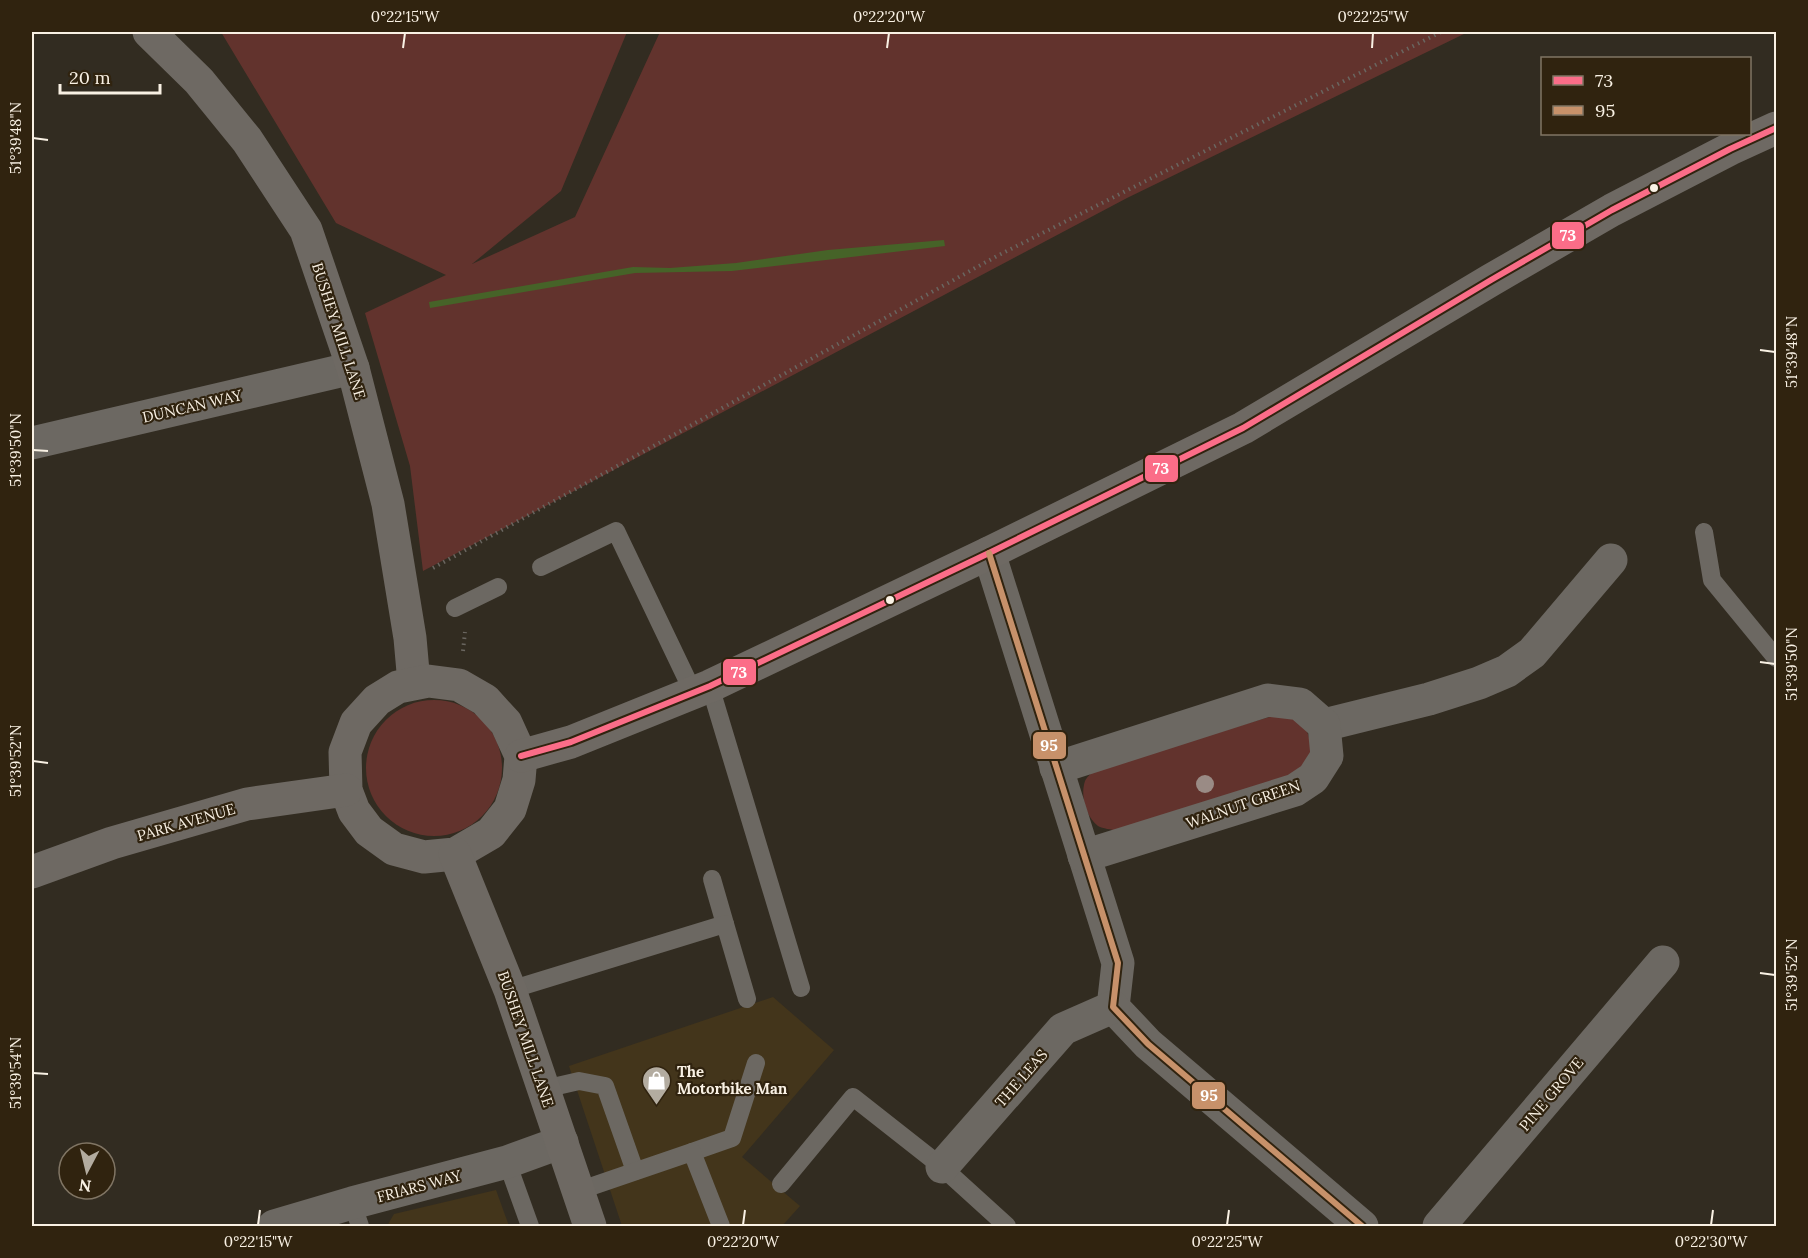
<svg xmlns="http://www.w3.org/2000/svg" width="1808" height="1258" font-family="Lora,serif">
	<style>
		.built { fill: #43351b }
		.green { fill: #62332d }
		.water { fill: #466328 }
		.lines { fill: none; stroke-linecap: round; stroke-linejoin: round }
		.path { stroke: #6a6660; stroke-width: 4; stroke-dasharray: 1.5 4.5; stroke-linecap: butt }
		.lane { stroke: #6c6862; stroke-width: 18 }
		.street { stroke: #6c6862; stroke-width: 33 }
		.secondary { stroke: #6e6963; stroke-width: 33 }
		.bus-1-casing { stroke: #30230f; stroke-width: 10 }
		.bus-2-casing { stroke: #30230f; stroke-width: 10 }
		.bus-1 { stroke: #fb6d88; stroke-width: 6 }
		.bus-2 { stroke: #c7916a; stroke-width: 6 }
		.tree { fill: #9a8b85 }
		.ticks { fill: none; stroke: #f9f1e4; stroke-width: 2 }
		.bus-dot { fill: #f9f1e4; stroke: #30230f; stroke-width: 2 }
		.labels { text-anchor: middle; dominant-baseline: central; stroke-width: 4.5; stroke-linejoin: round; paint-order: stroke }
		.street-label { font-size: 15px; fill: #f9f1e4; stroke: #30230f }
		.poi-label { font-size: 15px; font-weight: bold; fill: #f9f1e4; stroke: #30230f; text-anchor: start }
		.line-badge { stroke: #30230f; stroke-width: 2 }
		.badge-label { font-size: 16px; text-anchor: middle; font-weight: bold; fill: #fff }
		.neatline { fill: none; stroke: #f9f1e4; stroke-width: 2 }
		.ticks-label { font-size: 15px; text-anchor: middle; fill: #f9f1e4 }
	</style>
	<rect width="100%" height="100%" fill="#322c21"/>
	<!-- built -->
	<g class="built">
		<polygon points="773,997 834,1050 742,1157 800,1206 782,1226 622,1226 569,1066"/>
		<polygon points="496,1190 509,1226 387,1226 394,1214"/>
	</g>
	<!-- green -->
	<g class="green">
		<polygon points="221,32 627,32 561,191 472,264 575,217 660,32 1468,32 1127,198 423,571 410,466 365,313 446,275 336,223"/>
		<circle cx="434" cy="768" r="68"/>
		<path d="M 1276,715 C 1281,715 1288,714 1292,715 C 1308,722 1310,740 1312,755 L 1295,778 L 1117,831 C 1111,829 1103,829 1098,826 C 1086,817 1080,796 1085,781 C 1087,776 1094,771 1098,767 Z"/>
	</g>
	<!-- water -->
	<polygon class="water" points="944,240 945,246 732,271 635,273 430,308 429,302 633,267 670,268 736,263 828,250"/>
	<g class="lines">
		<!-- path -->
		<g class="path">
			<polyline points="433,568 997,256 1441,32"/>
			<polyline points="463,651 465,632"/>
		</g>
		<!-- lane -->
		<g class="lane">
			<polyline points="1704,532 1712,580 1776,658"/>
			<polyline points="541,567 616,531 693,692"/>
			<polyline points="455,608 498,587"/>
			<polyline points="710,686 801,988"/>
			<polyline points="712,879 725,924"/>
			<polyline points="510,990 725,924 747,999"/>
			<polyline points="544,1089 579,1081 605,1086 635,1171"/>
			<polyline points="692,1152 732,1138 756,1063"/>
			<polyline points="507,1162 530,1226"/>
			<polyline points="781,1184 853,1097 942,1167 1007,1226"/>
			<polyline points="578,1191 692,1152 721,1226"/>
			<polyline points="352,1203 360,1226"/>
		</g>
		<!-- street -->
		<g class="street">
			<polyline points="32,443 353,368"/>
			<polyline points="989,553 1118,963 1113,1007 1148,1044 1362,1226"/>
			<polyline points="1324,725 1429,699 1479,683 1507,671 1532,653 1611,560"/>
			<polyline points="1056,768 1268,700 1300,704 1324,725 1327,756 1313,778 1295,790 1084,856"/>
			<polyline points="942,1167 1063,1029 1113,1007"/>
			<polyline points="274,1226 352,1203 507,1162 562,1142"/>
			<polyline points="1439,1226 1663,962"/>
		</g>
		<!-- secondary -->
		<g class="secondary">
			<polyline points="149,32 199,81 247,140 306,230 353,368 388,504 410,638 414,683"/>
			<polygon points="428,681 459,685 485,700 506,723 521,756 519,780 510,809 491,833 455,854 424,857 394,849 369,831 354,811 346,790 345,752 356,723 377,700 398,687"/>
			<polyline points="521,756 571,742 710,686 989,553 1243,428 1491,280 1612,210 1730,149 1776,128"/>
			<polyline points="455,854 510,990 590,1226"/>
			<polyline points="32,872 112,843 247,804 346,790"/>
		</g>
		<defs>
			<polyline id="bus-1" points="521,756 571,742 710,686 989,553 1243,428 1491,280 1612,210 1730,149 1776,128"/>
			<polyline id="bus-2" points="989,553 1118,963 1113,1007 1148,1044 1362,1226"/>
		</defs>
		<!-- bus-1 casing -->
		<use href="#bus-1" class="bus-1-casing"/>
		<!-- bus-2 casing -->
		<use href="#bus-2" class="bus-2-casing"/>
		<!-- bus-1 -->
		<use href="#bus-1" class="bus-1"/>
		<!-- bus-2 -->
		<use href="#bus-2" class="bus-2"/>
	</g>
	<!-- trees -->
	<circle class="tree" cx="1205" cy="784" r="9"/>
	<!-- ticks -->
	<path class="ticks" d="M 403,48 L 405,33M 887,48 L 889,33M 1372,48 L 1373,33M 33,138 L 48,140M 1760,350 L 1775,352M 33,450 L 48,451M 1760,662 L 1775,664M 33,761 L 48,763M 1760,973 L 1775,975M 33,1073 L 48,1074M 258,1225 L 260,1210M 743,1225 L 745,1210M 1227,1225 L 1229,1210M 1711,1225 L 1713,1210"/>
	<!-- icons -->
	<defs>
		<symbol id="shop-pin" viewBox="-11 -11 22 30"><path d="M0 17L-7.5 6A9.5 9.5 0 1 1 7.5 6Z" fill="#b3aca0" stroke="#30230f"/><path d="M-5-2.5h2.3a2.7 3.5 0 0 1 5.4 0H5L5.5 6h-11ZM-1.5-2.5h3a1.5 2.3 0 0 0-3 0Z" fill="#fff"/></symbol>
	</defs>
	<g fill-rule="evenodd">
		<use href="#shop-pin" x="640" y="1064" width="33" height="45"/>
	</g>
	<!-- markers -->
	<g class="bus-dot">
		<circle cx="1654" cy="188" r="5"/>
		<circle cx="890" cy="600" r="5"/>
	</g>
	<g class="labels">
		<!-- street labels -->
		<g class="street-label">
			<text transform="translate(339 331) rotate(72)">BUSHEY MILL LANE</text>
			<text transform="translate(192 406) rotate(-13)">DUNCAN WAY</text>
			<text transform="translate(1243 804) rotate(-19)">WALNUT GREEN</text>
			<text transform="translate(186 822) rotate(-16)">PARK AVENUE</text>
			<text transform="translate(526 1039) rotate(71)">BUSHEY MILL LANE</text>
			<text transform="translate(1021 1078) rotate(-49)">THE LEAS</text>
			<text transform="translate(1551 1094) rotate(-50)">PINE GROVE</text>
			<text transform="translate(419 1186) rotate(-15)">FRIARS WAY</text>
		</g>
		<!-- poi labels -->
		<g class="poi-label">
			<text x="677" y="1071">The<tspan x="677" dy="17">Motorbike Man</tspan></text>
		</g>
	</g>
	<g class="line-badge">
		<rect x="1551" y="221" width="34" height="29" rx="6" fill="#fb6d88"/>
		<rect x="1144" y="454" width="35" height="29" rx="6" fill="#fb6d88"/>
		<rect x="722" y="658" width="35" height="28" rx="6" fill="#fb6d88"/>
		<rect x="1032" y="731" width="35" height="29" rx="6" fill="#c7916a"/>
		<rect x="1191" y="1081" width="35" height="29" rx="6" fill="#c7916a"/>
	</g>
	<g class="badge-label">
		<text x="1568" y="241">73</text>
		<text x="1161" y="474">73</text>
		<text x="739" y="678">73</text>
		<text x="1049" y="751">95</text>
		<text x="1209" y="1101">95</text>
	</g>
	<!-- border -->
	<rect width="1808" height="1258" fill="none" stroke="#30230f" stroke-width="66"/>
	<!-- legend -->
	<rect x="1541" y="57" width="210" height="78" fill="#30230f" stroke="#807564" stroke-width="1.5"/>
	<rect x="1553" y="76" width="30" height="9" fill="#fb6d88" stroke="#807564" stroke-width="1.5"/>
	<text x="1595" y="87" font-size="18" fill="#f9f1e4">73</text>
	<rect x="1553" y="106" width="30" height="9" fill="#c7916a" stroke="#807564" stroke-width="1.5"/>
	<text x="1595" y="117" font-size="18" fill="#f9f1e4">95</text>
	<!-- north arrow -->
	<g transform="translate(87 1171) rotate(187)"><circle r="28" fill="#30230f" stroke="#807564" stroke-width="1.5"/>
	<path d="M0-4.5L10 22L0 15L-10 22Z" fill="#b3aca0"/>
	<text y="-9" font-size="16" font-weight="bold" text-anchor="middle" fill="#f9f1e4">N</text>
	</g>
	<!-- scale -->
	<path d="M60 84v9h100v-9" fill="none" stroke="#f9f1e4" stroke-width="3"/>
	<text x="69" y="84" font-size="18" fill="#f9f1e4" stroke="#30230f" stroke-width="4.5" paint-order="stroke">20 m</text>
	<rect x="33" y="33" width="1742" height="1192" class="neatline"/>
	<g class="ticks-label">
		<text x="405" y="22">0°22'15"W</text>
		<text x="889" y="22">0°22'20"W</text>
		<text x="1373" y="22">0°22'25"W</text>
		<text transform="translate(16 138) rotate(-90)" y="5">51°39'48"N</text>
		<text transform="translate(1792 352) rotate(-90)" y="5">51°39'48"N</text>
		<text transform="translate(16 450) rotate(-90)" y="5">51°39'50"N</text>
		<text transform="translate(1792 664) rotate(-90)" y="5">51°39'50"N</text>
		<text transform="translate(16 761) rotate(-90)" y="5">51°39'52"N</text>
		<text transform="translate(1792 975) rotate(-90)" y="5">51°39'52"N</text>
		<text transform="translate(16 1073) rotate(-90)" y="5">51°39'54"N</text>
		<text x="258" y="1247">0°22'15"W</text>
		<text x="743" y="1247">0°22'20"W</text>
		<text x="1227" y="1247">0°22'25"W</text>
		<text x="1711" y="1247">0°22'30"W</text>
	</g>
</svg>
